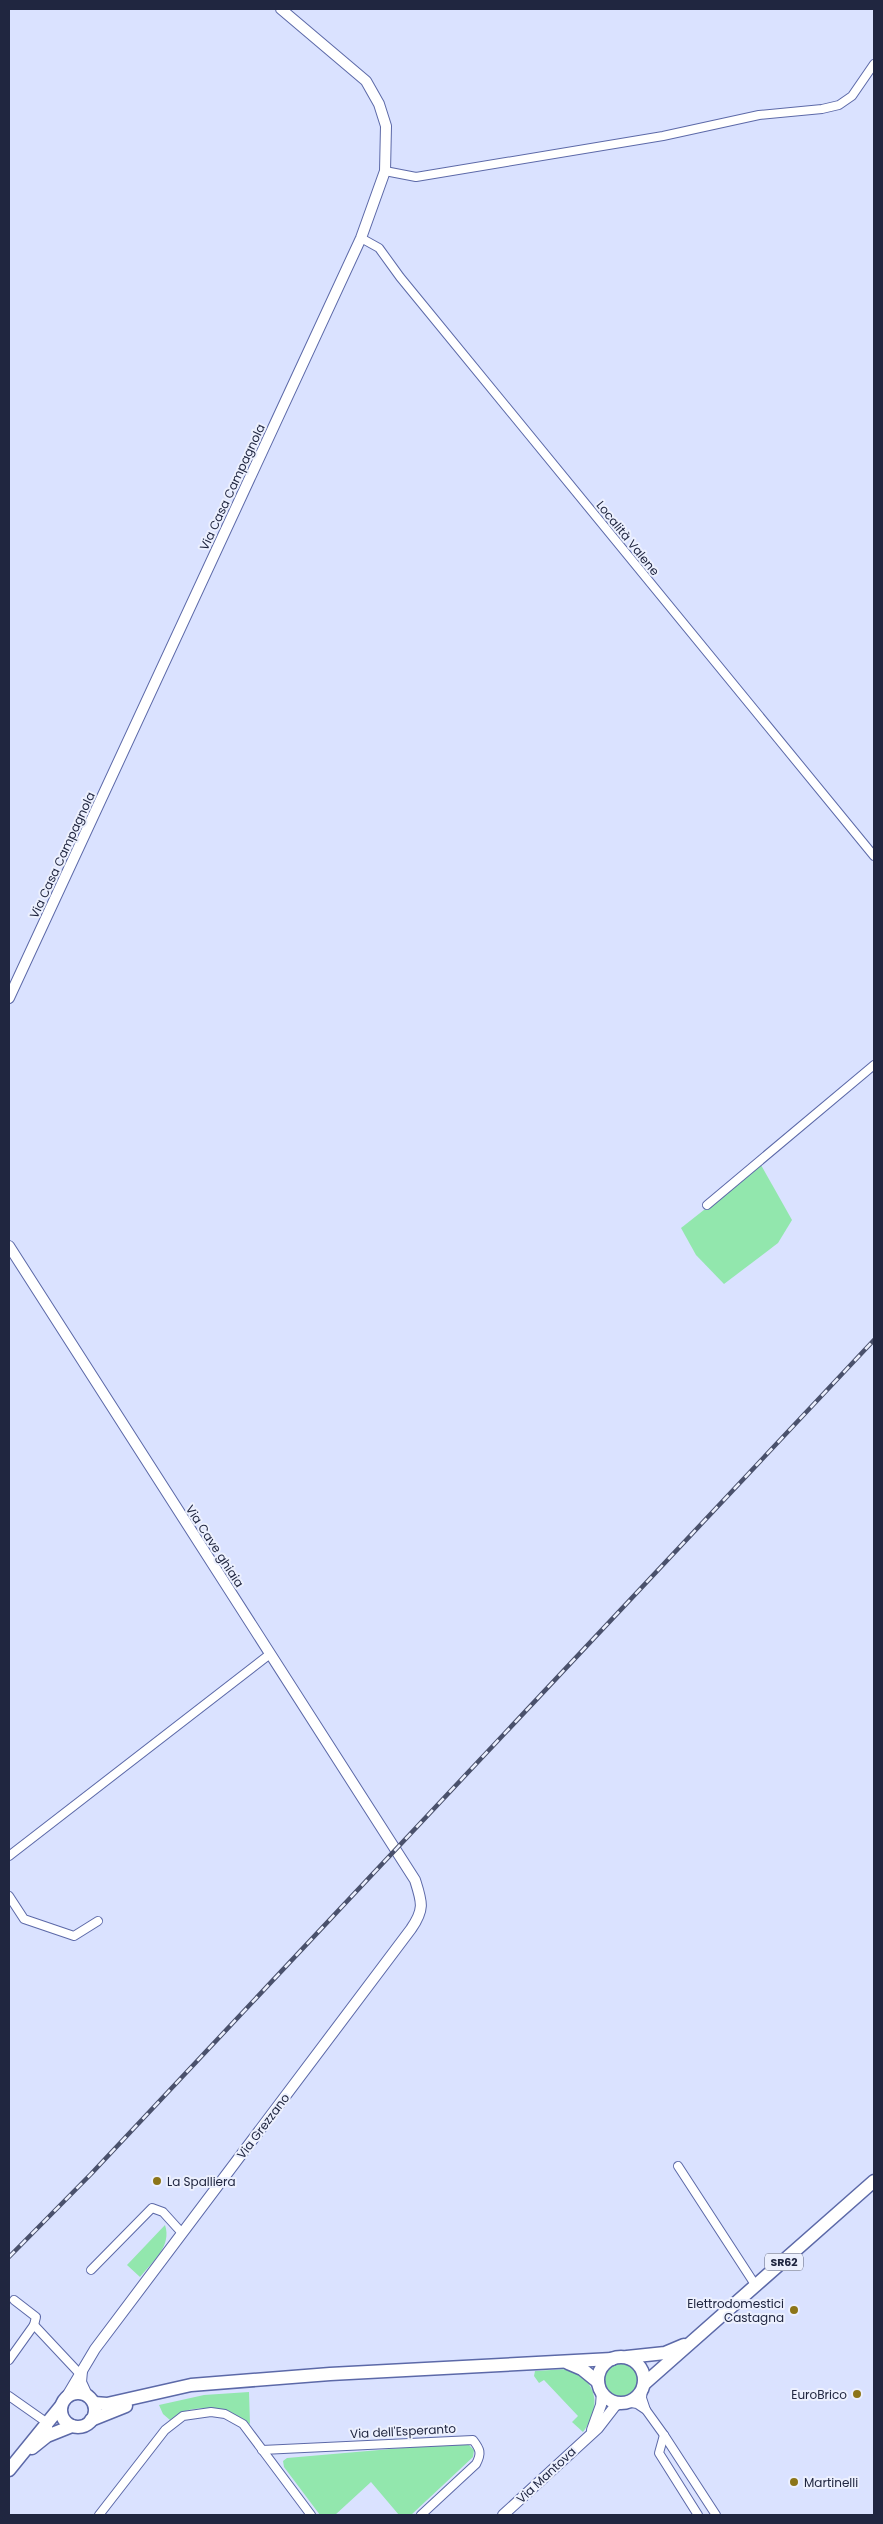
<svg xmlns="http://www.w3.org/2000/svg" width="883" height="2524" font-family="Poppins,sans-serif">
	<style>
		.green { fill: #92e7ad }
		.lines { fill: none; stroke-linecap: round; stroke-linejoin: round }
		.minor-casing { stroke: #5c69a8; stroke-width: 10 }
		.tertiary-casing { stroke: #5c69a8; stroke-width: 12 }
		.primary-casing { stroke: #5c69a8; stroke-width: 15 }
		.minor { stroke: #fff; stroke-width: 8 }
		.tertiary { stroke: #fff; stroke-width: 10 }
		.primary { stroke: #fff; stroke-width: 12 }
		.rail-casing { stroke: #4a516c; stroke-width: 4.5 }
		.rail { stroke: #ecf0fe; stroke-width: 2.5; stroke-dasharray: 8; stroke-linecap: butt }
		.poi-dot { fill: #8c7519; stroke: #ecf0fe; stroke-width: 2 }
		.labels { text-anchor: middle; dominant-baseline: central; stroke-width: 4; stroke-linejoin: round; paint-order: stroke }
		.shield { fill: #ecf0fe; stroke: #5d6379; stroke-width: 1 }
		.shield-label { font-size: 11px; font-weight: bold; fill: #202640 }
		.street-label { font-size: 12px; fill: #202640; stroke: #ecf0fe }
		.poi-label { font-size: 12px; fill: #202640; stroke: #ecf0fe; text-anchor: start }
	</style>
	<rect width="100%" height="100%" fill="#dae2ff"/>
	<!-- green -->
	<g class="green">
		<polygon points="761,1165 792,1220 778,1243 724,1284 696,1255 681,1228"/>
		<path d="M 165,2225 C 172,2246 153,2261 140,2277 L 127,2265 Z"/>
		<circle cx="621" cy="2380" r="17"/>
		<path d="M 568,2369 C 598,2380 602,2408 583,2432 L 572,2422 L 578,2416 L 544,2380 L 539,2383 L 534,2376 L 535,2371 Z"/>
		<path d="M 249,2392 L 250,2424 C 226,2408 193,2400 170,2420 L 163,2414 L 159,2405 L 204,2395 Z"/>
		<polygon points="460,2443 469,2445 474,2450 473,2457 411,2515 399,2515 371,2482 335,2515 320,2515 284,2467 283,2461 287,2458"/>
	</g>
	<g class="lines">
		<defs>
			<g id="minor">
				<polyline points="385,171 416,177 663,136 759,115 822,109 839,105 852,96 874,64"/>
				<polyline points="361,238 379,248 400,277 874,856"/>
				<polyline points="707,1205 874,1065"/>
				<polyline points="9,1856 270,1654"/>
				<polyline points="9,1896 24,1919 74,1936 98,1921"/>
				<polyline points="678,2166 756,2286"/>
				<polyline points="91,2270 152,2208 163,2212 182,2233"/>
				<polyline points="34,2325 79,2373"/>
				<polyline points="9,2360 34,2325 36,2317 14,2300"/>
				<polyline points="643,2387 642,2398 646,2410"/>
				<polyline points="9,2396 46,2422 48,2427"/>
				<polyline points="626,2402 637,2404 646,2410 664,2435 716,2515"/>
				<polyline points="664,2435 659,2453 698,2515"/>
				<path d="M 262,2450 L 473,2440 C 480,2449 482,2453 476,2464 L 421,2515"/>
				<polyline points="99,2515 165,2430 183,2416 211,2412 225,2414 243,2424 311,2515"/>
			</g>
			<g id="tertiary">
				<polyline points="9,998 361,238 385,171 386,126 379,104 366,81 281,9"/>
				<path d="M 9,1246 L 415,1880 C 422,1902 425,1909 411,1929 L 95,2349 L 67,2396"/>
				<polyline points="82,2371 81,2382 87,2395"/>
				<polyline points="592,2430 601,2405 602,2392"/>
				<polyline points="503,2515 598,2428 615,2406 620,2403"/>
			</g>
			<g id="primary">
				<circle cx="621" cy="2380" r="23"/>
				<polyline points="627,2357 665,2353 684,2345"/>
				<polyline points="568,2363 582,2369 598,2382"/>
				<polyline points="644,2384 874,2181"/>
				<circle cx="78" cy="2410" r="17"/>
				<polyline points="94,2403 107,2404 191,2385 330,2374 612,2359"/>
				<polyline points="91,2420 126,2406"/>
				<polyline points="32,2448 47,2436 72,2426"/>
				<polyline points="9,2470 61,2406"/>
			</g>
		</defs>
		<!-- minor casing -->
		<use href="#minor" class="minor-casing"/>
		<!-- tertiary casing -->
		<use href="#tertiary" class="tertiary-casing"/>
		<!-- primary casing -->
		<use href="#primary" class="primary-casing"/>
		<!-- minor -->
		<use href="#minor" class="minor"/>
		<!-- tertiary -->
		<use href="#tertiary" class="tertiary"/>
		<!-- primary -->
		<use href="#primary" class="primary"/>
		<defs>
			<polyline id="rail" points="9,2257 91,2174 874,1340"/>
		</defs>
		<!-- rail casing -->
		<use href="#rail" class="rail-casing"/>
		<!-- rail -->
		<use href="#rail" class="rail"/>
	</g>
	<!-- markers -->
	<g class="poi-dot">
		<circle cx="157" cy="2181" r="5"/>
		<circle cx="794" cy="2310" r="5"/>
		<circle cx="857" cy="2394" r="5"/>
		<circle cx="794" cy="2482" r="5"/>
	</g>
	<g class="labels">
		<!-- shield labels -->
		<rect class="shield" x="765" y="2253.5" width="38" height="17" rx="4"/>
		<g class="shield-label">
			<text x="784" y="2262">SR62</text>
		</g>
		<!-- street labels -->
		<g class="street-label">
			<text transform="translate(232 487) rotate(-65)">Via Casa Campagnola</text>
			<text transform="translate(628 538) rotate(51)">Località Valene</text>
			<text transform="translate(62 855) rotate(-65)">Via Casa Campagnola</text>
			<text transform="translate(215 1546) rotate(57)">Via Cave ghiaia</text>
			<text transform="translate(263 2126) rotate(-53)">Via Grezzano</text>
			<text transform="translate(403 2431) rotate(-3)">Via dell'Esperanto</text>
			<text transform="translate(546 2475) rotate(-43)">Via Mantova</text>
		</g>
		<!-- poi labels -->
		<g class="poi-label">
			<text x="167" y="2181">La Spalliera</text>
			<text x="784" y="2303" text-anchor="end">Elettrodomestici<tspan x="784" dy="14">Castagna</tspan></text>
			<text x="847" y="2394" text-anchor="end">EuroBrico</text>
			<text x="804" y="2482">Martinelli</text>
		</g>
	</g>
	<!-- border -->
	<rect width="883" height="2524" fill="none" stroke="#202640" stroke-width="20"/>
</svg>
